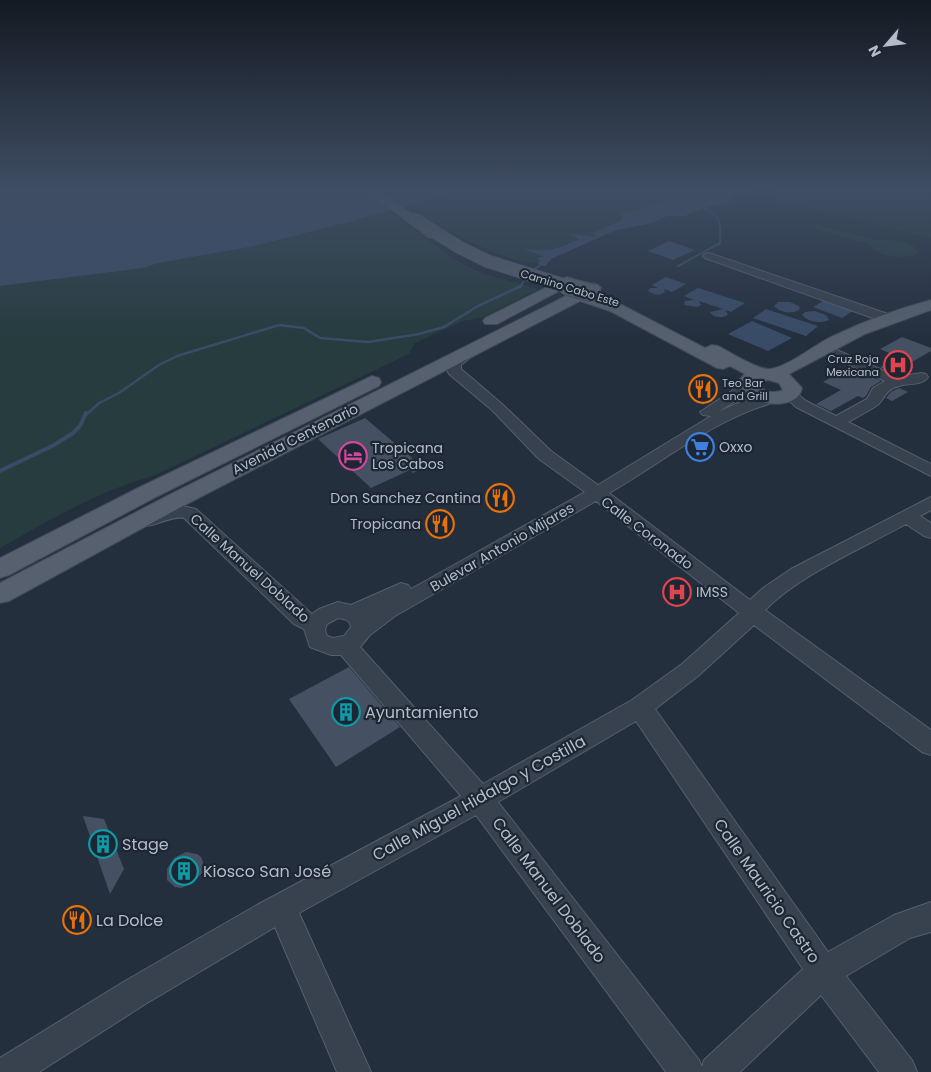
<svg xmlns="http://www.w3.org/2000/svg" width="931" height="1072" font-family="Poppins,sans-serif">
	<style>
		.green { fill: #263c3f }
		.water { fill: #394c67 }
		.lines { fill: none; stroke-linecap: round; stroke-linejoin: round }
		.stream-far2 { stroke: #394c67; stroke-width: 2 }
		.stream-far1 { stroke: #394c67; stroke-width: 2.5 }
		.stream { stroke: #394c67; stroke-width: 4 }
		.building { fill: #455162 }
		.minor-casing { stroke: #565f6c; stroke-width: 2 }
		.major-casing { stroke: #414a57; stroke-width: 2 }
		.minor { fill: #38414e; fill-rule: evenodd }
		.major { fill: #56606e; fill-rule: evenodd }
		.major-bridge-far1-casing { stroke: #414a57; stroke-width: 14; stroke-linecap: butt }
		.major-bridge-casing { stroke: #414a57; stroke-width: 19; stroke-linecap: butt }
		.major-bridge-far1 { stroke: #56606e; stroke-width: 13 }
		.major-bridge { stroke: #56606e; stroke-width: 17 }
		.labels { text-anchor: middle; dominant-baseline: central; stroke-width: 4.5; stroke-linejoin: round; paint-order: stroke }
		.far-street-label { font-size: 11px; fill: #b4bcc9; stroke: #1d2633 }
		.far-poi-label { font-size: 11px; fill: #b4bcc9; stroke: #1d2633; text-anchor: end }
		.street-label { font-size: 14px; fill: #b4bcc9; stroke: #1d2633 }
		.poi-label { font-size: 14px; fill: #b4bcc9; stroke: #1d2633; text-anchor: start }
		.near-poi-label { font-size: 16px; fill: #b4bcc9; stroke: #1d2633; text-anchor: start }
		.near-street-label { font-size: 16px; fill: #b4bcc9; stroke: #1d2633 }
	</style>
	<rect width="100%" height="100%" fill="#242f3e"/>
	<!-- green -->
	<g class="green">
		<path d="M 467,188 L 689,188 C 666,200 645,209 619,213 L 623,217 L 622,220 L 594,232 L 596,235 L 594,237 L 570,234 L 579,239 C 568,242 559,249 547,250 C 540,251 532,249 525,249 L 545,256 L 537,258 L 540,261 L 538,264 C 496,259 457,234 420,215 L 424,214 L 411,206 L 413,203 Z"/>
		<polygon points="791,188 931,188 931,238 757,196"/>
		<path d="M 388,210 L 454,259 L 481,273 L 538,289 L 481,318 L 463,321 L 415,343 L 409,354 L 153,476 C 98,491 50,520 0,548 L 0,286 L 144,268 L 158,263 L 255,246 Z"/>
		<path d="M 810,223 L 876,240 C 890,238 904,241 915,247 L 918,253 C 906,261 877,257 869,244 L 804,226 Z"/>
	</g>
	<!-- water -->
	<g class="water">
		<polygon points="0,188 467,188 348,222 255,246 158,263 144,268 0,286"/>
		<path d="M 689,188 L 762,188 L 735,194 L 729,202 L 723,205 L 710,206 L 682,217 L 671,215 L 648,224 L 616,230 L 551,259 L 545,266 L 538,264 L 540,261 L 537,258 L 544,256 L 523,249 C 536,250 547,251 560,247 C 567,245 571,241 579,240 L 569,233 L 594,237 L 596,235 L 593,233 L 622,220 L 623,217 L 618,214 C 645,209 665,201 689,188 Z"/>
		<polygon points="669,241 695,250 673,260 648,251"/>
		<path d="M 666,277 L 686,284 L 672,292 L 664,289 L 665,292 C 660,296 653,295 648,291 L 650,288 L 658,288 L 652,285 Z"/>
		<path d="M 698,288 L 745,303 L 731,312 L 725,310 L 728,314 C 724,319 713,318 710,312 L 723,309 L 699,301 L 701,305 L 697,307 L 684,305 L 685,301 L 694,300 L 684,296 Z"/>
		<polygon points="825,300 854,310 842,318 813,307"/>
		<path d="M 778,302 L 790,302 L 799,306 L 800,309 C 793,315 780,313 774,306 Z"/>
		<polygon points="766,309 818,326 806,336 753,318"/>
		<path d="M 815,311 L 826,315 L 829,320 C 820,324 808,322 802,315 L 805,312 Z"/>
		<polygon points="752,321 792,338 768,351 728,334"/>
	</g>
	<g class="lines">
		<!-- stream-far2 -->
		<g class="stream-far2">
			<path d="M 678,266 L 720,243 C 721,222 722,218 703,207"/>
			<polyline points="531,271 544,263"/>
			<polyline points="520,287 527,276"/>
		</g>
		<!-- stream-far1 -->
		<polyline class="stream-far1" points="86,415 99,403 119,393 159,365 177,356 279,325 304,328 320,338 368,342 419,334 444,327 478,306 521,286"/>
		<!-- stream -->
		<polyline class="stream" points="0,471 54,445 73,433 80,426 86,413"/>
	</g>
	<!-- building -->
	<g class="building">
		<polygon points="902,337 931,348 931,351 910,363 913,364 910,366 914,367 898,375 880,367 892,361 889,360 896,356 880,349"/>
		<polygon points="851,367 881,381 871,387 866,396 863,398 858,396 831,411 816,404 841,390 823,382 847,368"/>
		<polygon points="899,388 908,392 892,401 886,398 891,392"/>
		<polygon points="365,418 424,468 413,473 410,470 371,488 318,439"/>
		<polygon points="349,667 400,727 336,767 289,699"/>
		<polygon points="83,816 104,819 124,869 110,894"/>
		<polygon points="186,852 197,854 201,857 203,862 202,873 193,883 181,888 175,887 167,880 167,869 174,858"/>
	</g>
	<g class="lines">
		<defs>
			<g id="minor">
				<polygon points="709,253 894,316 895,319 889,323 884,322 705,258 703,256 705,254"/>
				<path d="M 472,347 L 479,351 L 461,365 L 461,369 L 502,404 L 551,451 L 598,485 L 711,416 L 703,415 L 700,412 L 733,390 L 742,380 L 752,380 L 754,383 L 743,396 L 718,412 C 735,405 760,390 779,395 L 781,398 L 779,401 C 716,417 665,461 609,493 L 750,600 L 763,588 L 791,569 L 931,497 L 931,510 L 920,516 L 931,523 L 931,538 L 924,536 L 906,524 C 861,549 801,574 765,610 L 931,730 L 931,755 L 922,752 L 754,625 L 698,676 L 655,709 L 828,952 L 894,915 L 931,902 L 931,932 L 910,938 L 846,976 L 912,1060 L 917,1072 L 879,1072 L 821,995 L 740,1072 L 666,1072 L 476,815 L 299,913 L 371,1072 L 337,1072 L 275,927 L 147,1003 L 39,1072 L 0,1072 L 0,1058 L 125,981 L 257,905 L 461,796 L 341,655 L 331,655 L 310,647 L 304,629 L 294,624 L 184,518 C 169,515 155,529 140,525 L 137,521 L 140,517 L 178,505 L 196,509 L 312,614 L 319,609 L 338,602 L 351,605 L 401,583 L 408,585 L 411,589 L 585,492 L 539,459 L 492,410 L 449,374 L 446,367 L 451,359 ZM 596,501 L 739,613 L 682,664 L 632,700 L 483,784 L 360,647 L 370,635 L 395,616 ZM 338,618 C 345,619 350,620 351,627 L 344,636 L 333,638 L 327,636 L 325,630 L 327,624 ZM 636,721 L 803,969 L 704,1060 L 702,1067 L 699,1060 L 498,802 Z"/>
				<path d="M 837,350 L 898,377 L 921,373 L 926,374 L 928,377 C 922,386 908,383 899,386 C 883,390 885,401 876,406 C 867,412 857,417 848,422 L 931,464 L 931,476 L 796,407 L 783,395 L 785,392 L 795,392 L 806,401 L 836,416 L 867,399 L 873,388 L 885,381 L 832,357 L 830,354 Z"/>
			</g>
			<g id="major">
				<polygon points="363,188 376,188 441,235 439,238 429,238"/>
				<polygon points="567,277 572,278 574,281 572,284 497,324 485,324 483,321 485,318"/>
				<path d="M 593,283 L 598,285 L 601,288 L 592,294 L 622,305 L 705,348 L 712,345 L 718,346 C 730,352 758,370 770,369 C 789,366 813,346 831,337 C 862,322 897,309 931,300 L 931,310 L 865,334 L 789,374 L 802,388 C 798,412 746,408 738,381 L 745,374 L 730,366 L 723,369 L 717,368 L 610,311 L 580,301 L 183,506 L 9,601 L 0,603 L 0,583 L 167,496 L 566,296 L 562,292 L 565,289 L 570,287 L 578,290 ZM 768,380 L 779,383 L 783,390 C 774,394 762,392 757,383 Z"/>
				<polygon points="372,376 379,378 381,382 379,386 156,497 9,575 0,578 0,558 140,487"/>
			</g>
		</defs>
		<!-- minor casing -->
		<use href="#minor" class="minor-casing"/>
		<!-- major casing -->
		<use href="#major" class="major-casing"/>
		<!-- minor -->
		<use href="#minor" class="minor"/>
		<!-- major -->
		<use href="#major" class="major"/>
		<defs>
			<polyline id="major-bridge-far1" points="414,219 459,247 487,261 570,287"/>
			<polyline id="major-bridge" points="566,286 593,293"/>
		</defs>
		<!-- major-bridge-far1 casing -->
		<use href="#major-bridge-far1" class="major-bridge-far1-casing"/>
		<!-- major-bridge casing -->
		<use href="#major-bridge" class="major-bridge-casing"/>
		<!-- major-bridge-far1 -->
		<use href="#major-bridge-far1" class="major-bridge-far1"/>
		<!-- major-bridge -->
		<use href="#major-bridge" class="major-bridge"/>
	</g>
	<!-- sky -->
	<linearGradient id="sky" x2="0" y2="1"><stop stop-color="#141a22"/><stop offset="0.56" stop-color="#3f4d63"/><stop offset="1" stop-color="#3f4d63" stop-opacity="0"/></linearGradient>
	<rect width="931" height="338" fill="url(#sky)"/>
	<!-- icons -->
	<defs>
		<symbol id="hospital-ring" viewBox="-11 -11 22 22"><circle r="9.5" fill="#1d2633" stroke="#e0444e" stroke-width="1.5"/><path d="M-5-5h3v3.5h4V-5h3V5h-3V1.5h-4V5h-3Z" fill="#e0444e"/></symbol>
		<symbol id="restaurant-ring" viewBox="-11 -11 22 22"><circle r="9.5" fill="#1d2633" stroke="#e8710a" stroke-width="1.5"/><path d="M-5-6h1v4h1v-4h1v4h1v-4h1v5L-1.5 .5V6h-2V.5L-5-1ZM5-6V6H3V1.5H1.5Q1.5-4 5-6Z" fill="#e8710a"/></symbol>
		<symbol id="supermarket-ring" viewBox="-11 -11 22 22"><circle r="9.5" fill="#1d2633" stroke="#3f7fe0" stroke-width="1.5"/><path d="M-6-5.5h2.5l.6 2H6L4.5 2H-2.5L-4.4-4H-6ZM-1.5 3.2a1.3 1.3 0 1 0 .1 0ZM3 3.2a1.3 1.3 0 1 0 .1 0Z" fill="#3f7fe0"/></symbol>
		<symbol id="hotel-ring" viewBox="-11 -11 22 22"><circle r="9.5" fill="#1d2633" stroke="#d1479c" stroke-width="1.5"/><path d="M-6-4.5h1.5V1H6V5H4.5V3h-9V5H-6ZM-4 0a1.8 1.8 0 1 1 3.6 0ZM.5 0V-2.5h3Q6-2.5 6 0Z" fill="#d1479c"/></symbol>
		<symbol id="building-ring" viewBox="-11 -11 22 22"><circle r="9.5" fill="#1d2633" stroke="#0f9aa8" stroke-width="1.5"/><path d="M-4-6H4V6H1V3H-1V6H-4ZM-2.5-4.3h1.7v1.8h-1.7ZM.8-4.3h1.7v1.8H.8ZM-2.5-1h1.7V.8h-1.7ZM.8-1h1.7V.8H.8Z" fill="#0f9aa8"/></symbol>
	</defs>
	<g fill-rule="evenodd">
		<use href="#hospital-ring" x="882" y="349" width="32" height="32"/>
		<use href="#restaurant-ring" x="687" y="373" width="32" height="32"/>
		<use href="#supermarket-ring" x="684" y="431" width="32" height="32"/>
		<use href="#hotel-ring" x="337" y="440" width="32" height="32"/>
		<use href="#restaurant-ring" x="484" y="482" width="32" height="32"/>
		<use href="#restaurant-ring" x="424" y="508" width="32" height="32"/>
		<use href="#hospital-ring" x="661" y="576" width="32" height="32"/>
		<use href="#building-ring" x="330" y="696" width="32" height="32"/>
		<use href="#building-ring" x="87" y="828" width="32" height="32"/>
		<use href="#building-ring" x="168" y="855" width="32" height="32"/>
		<use href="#restaurant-ring" x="61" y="904" width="32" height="32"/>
	</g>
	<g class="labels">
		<!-- far-street labels -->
		<g class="far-street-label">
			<text transform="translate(570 288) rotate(17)">Camino Cabo Este</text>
		</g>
		<!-- far-poi labels -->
		<g class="far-poi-label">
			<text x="879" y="359">Cruz Roja<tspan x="879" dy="13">Mexicana</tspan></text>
			<text x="722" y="383" text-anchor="start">Teo Bar<tspan x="722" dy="13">and Grill</tspan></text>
		</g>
		<!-- street labels -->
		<g class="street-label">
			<text transform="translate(295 439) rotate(-27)">Avenida Centenario</text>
			<text transform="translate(647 533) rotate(37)">Calle Coronado</text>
			<text transform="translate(502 547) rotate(-30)">Bulevar Antonio Mijares</text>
			<text transform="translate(250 568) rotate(42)">Calle Manuel Doblado</text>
		</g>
		<!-- poi labels -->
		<g class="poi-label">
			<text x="719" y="447">Oxxo</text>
			<text x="372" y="448">Tropicana<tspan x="372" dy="16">Los Cabos</tspan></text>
			<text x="481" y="498" text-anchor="end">Don Sanchez Cantina</text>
			<text x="421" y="524" text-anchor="end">Tropicana</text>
			<text x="696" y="592">IMSS</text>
		</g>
		<!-- near-poi labels -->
		<g class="near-poi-label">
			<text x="365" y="712">Ayuntamiento</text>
			<text x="122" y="844">Stage</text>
			<text x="203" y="871">Kiosco San José</text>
			<text x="96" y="920">La Dolce</text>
		</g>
		<!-- near-street labels -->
		<g class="near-street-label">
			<text transform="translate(479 798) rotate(-29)">Calle Miguel Hidalgo y Costilla</text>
			<text transform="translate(549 890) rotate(53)">Calle Manuel Doblado</text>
			<text transform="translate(767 891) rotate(55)">Calle Mauricio Castro</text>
		</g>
	</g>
	<!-- north arrow -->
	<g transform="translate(886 45) rotate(242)" stroke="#1d2633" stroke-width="4" paint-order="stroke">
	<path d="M0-4L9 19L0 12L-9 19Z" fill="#b4bcc9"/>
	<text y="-8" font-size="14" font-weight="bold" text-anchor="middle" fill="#b4bcc9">N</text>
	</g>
</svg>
